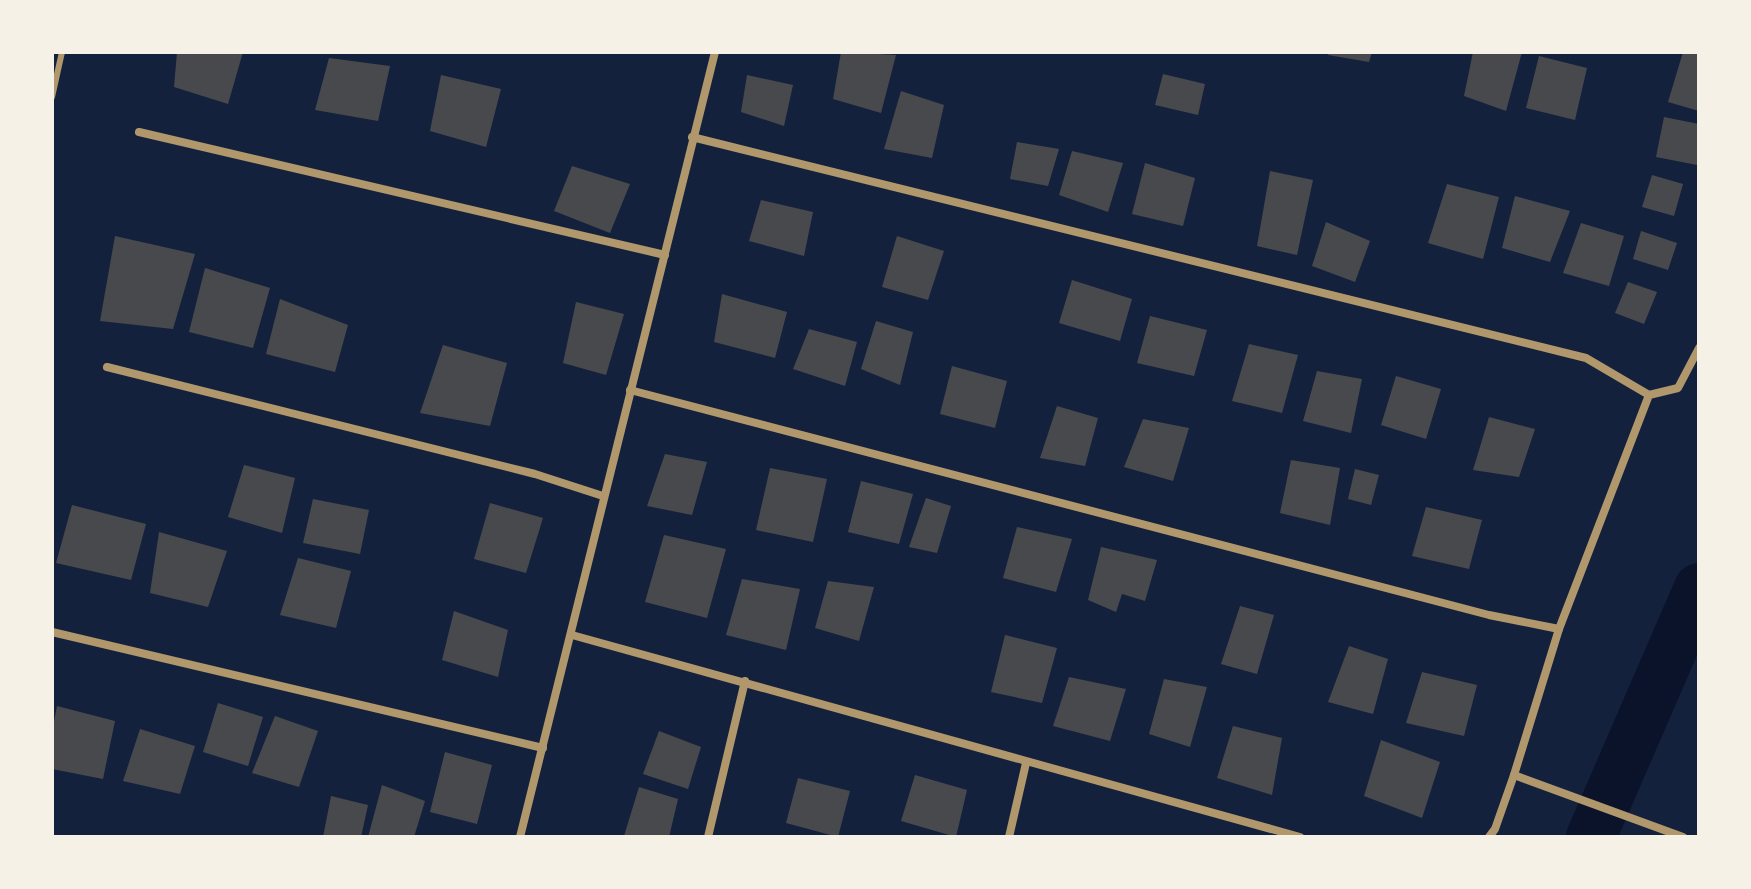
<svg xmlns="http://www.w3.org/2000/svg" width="1751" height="889" font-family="'Sofia Sans Condensed',sans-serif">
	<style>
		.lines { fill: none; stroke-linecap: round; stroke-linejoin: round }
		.river { stroke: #0b132b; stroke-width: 50 }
		.building { fill: #48494c }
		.service { stroke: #b1986c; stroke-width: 6 }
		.minor { stroke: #b1986c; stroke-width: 8 }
	</style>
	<rect width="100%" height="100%" fill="#14213d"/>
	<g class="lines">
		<!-- river -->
		<polyline class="river" points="1591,837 1699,588"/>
	</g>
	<!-- building -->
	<g class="building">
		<polygon points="177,52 243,52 228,104 174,87"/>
		<polygon points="841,52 896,55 881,113 833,99"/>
		<polygon points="1329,52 1372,52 1369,62 1328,55"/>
		<polygon points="1473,52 1522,52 1506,111 1464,96"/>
		<polygon points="1683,52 1699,54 1699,111 1668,102"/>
		<polygon points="1539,56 1587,68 1575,120 1526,108"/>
		<polygon points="329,58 390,66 378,121 315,110"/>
		<polygon points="1163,74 1205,84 1198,115 1155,105"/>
		<polygon points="441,75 501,89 486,147 430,131"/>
		<polygon points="747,75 793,85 784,126 741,112"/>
		<polygon points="901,91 944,105 932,158 884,149"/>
		<polygon points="1664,117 1699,124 1697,165 1656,157"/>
		<polygon points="1017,142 1059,149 1048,186 1010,179"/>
		<polygon points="1072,151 1123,163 1108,212 1059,195"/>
		<polygon points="1145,163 1195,178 1183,226 1132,214"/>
		<polygon points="572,166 630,184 610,233 554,211"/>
		<polygon points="1270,171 1313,180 1297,255 1257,246"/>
		<polygon points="1652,175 1683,184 1674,216 1642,207"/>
		<polygon points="1447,184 1499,197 1483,259 1428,243"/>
		<polygon points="1515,196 1570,211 1550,262 1502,248"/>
		<polygon points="761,200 813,212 804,256 749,241"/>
		<polygon points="1326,222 1370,241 1355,282 1312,266"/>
		<polygon points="1581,223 1624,236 1609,286 1563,273"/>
		<polygon points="1641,231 1677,243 1668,270 1633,259"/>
		<polygon points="115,236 195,254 173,329 100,321"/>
		<polygon points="897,236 944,251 928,300 882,287"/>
		<polygon points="205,268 270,288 253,348 189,332"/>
		<polygon points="1072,280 1132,299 1120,341 1059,323"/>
		<polygon points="1628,282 1657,292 1644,324 1615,313"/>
		<polygon points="722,294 787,312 775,358 714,342"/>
		<polygon points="280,299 348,325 335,372 266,354"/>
		<polygon points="576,302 624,314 606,375 563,363"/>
		<polygon points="1150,316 1207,330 1194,376 1137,363"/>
		<polygon points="876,321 913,332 900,385 861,369"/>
		<polygon points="809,329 857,342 845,386 793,369"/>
		<polygon points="1249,344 1298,355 1282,413 1232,401"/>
		<polygon points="443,345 507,363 490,426 420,413"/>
		<polygon points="952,366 1007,381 995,428 940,414"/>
		<polygon points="1317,371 1362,379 1351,433 1303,421"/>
		<polygon points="1396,376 1441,389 1426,439 1381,425"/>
		<polygon points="1057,406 1098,418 1085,466 1040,458"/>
		<polygon points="1489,417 1535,429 1519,477 1473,470"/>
		<polygon points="1143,419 1189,428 1173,481 1124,467"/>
		<polygon points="665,454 707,462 692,515 647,506"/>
		<polygon points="1291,460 1340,468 1330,525 1280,513"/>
		<polygon points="244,465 295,478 282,533 228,517"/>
		<polygon points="770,468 827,479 813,542 756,530"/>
		<polygon points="1355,469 1379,475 1371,505 1348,499"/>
		<polygon points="861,481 913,494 899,544 848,532"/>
		<polygon points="926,498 951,506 937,553 909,547"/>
		<polygon points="313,499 369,510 360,554 303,543"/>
		<polygon points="490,503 543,518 526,573 474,559"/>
		<polygon points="72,505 146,524 131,580 56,563"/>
		<polygon points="1426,507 1482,520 1469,569 1412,556"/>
		<polygon points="1017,527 1072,539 1056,592 1003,578"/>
		<polygon points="159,532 227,551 208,607 150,593"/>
		<polygon points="664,535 726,549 707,618 645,602"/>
		<polygon points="1101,547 1157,560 1145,601 1122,594 1116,612 1088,600"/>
		<polygon points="298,558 351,571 336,628 280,615"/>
		<polygon points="742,579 800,589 786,650 726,635"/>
		<polygon points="828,581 874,587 859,641 815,628"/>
		<polygon points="1240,606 1274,615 1257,674 1221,664"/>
		<polygon points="454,611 508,630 498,677 442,660"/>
		<polygon points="1005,635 1057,648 1042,703 991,692"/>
		<polygon points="1349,646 1388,659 1373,714 1328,702"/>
		<polygon points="1422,672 1477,685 1464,736 1406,723"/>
		<polygon points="1069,677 1126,689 1110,741 1053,726"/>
		<polygon points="1164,679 1207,687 1190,747 1149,734"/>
		<polygon points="218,703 263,717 248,766 203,752"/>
		<polygon points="57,706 115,721 103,779 52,769 52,732"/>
		<polygon points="275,716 318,731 299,787 252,773"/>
		<polygon points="1233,726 1282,738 1272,795 1217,778"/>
		<polygon points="140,729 195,746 180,794 123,781"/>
		<polygon points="659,731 701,747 688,789 643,774"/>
		<polygon points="1381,740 1440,762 1422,818 1364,796"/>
		<polygon points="445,752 492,765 477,824 430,812"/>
		<polygon points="915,775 967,790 956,837 901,821"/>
		<polygon points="798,778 850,791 838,837 786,823"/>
		<polygon points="382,785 425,801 414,837 368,837"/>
		<polygon points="639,787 678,799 669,837 624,836"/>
		<polygon points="331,796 368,805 361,837 323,837"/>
	</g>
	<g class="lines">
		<!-- service -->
		<polyline class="service" points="52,97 62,52"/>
		<!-- minor -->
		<g class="minor">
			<polyline points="139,132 665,255"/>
			<polyline points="692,137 1586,358 1649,395"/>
			<polyline points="107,367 535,474 603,496"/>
			<polyline points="630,390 1489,615 1559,629"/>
			<polyline points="52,632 543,748"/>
			<polyline points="572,635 1300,837"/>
			<polyline points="1514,775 1683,837"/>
			<polyline points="520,837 715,52"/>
			<polyline points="708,837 745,681"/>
			<polyline points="1009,837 1026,763"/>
			<polyline points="1489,837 1495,829 1514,775 1559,629 1649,395 1678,388 1699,348"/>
		</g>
	</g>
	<!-- border -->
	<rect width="1751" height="889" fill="none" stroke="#f6f1e7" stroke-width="108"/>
</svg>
